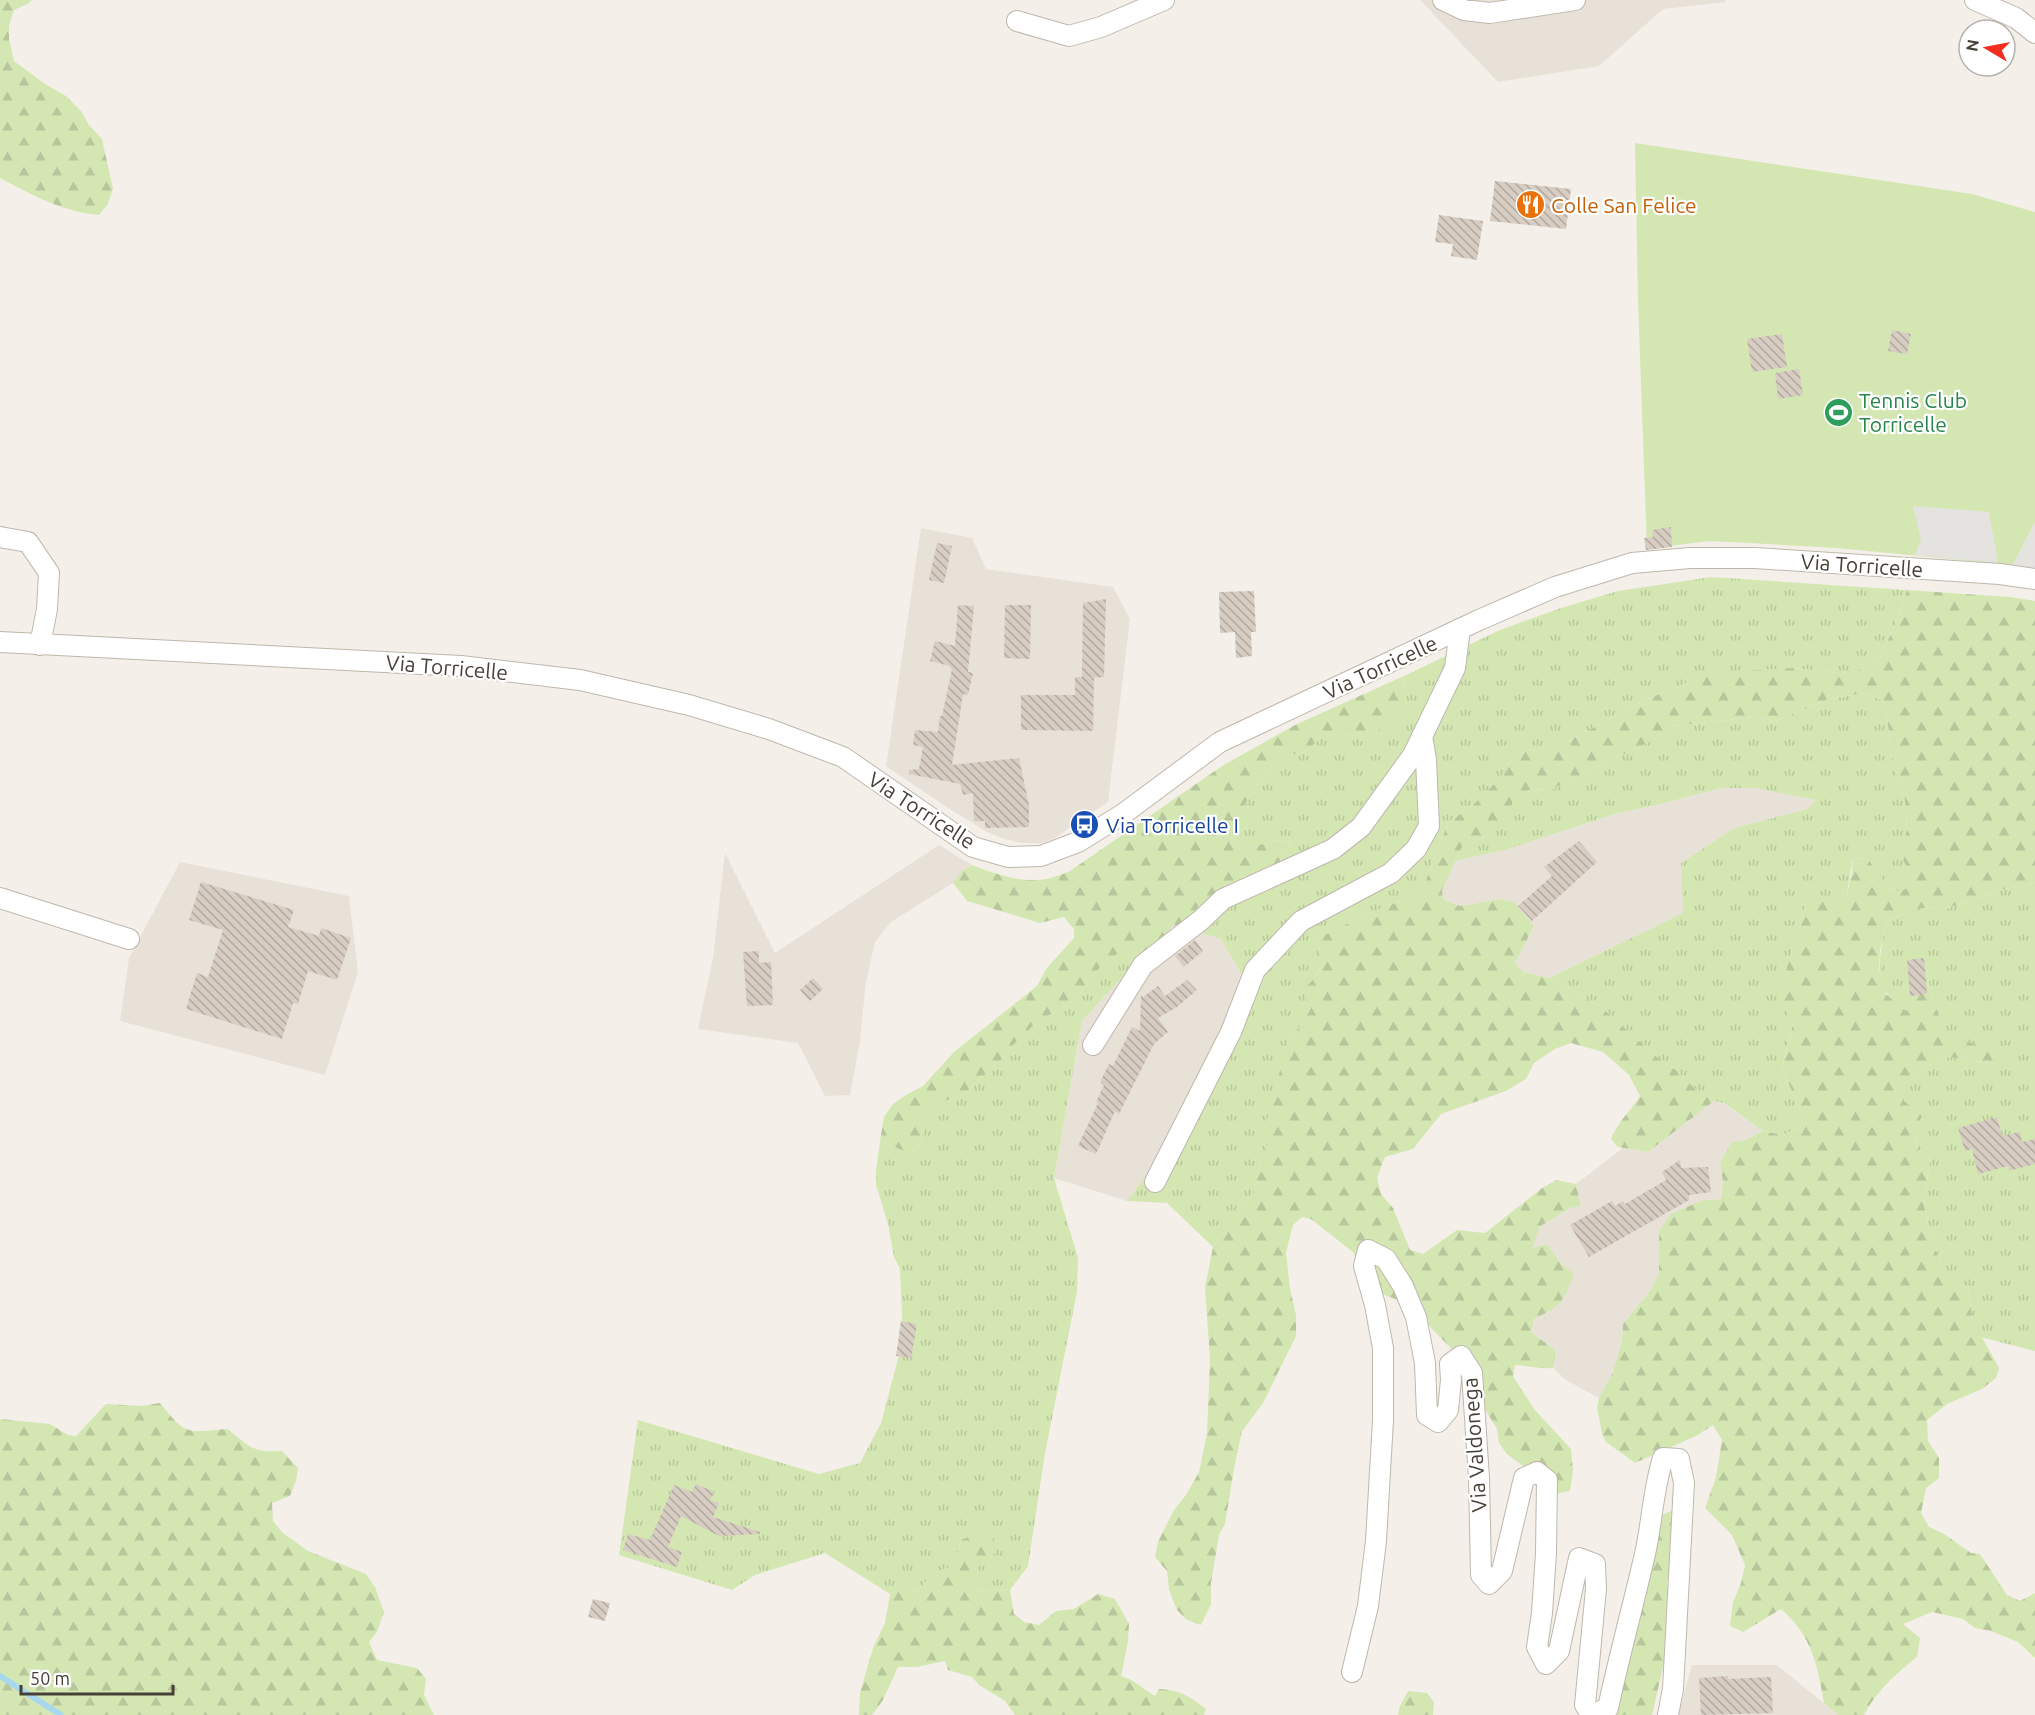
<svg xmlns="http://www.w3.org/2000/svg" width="2035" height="1715" font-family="Ubuntu,sans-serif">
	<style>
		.residential { fill: #e8e1d7 }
		.grass { fill: url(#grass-tufts) }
		.forest { fill: url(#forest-firs) }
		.pitch { fill: #d4e7b3 }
		.parking { fill: #e5e3e0 }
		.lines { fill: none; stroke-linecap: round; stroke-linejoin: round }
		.stream { stroke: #a8d8ee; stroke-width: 6 }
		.building { fill: url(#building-back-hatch) }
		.minor-casing { stroke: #bfb7ac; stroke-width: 22 }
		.minor { stroke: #fff; stroke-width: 20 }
		.labels { text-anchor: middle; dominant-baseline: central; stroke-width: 4.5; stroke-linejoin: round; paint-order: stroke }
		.food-label { font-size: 21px; fill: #c56008; stroke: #fff; text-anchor: start }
		.leisure-label { font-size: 21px; fill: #27864d; stroke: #fff; text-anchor: start }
		.street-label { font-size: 21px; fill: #474037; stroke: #fff }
		.transit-label { font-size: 21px; fill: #164399; stroke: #fff; text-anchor: start }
	</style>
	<defs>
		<pattern id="grass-tufts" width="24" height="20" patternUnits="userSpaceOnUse" patternTransform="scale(1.5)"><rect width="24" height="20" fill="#d4e7b3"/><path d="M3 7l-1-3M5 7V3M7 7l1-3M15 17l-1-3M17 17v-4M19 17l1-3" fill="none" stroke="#b7c79b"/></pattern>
		<pattern id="forest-firs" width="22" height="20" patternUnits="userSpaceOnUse" patternTransform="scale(1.5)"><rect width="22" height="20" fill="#d4e7b3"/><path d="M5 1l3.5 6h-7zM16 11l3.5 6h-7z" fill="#b7c79b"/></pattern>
		<pattern id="building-back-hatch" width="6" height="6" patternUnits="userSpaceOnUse" patternTransform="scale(1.5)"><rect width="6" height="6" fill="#d8cdc2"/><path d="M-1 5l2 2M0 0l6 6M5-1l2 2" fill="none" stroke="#b1a89e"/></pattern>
	</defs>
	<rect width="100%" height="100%" fill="#f4f0e9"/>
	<!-- residential -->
	<g class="residential">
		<polygon points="1420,0 1725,0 1726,2 1663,9 1599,66 1498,82"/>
		<polygon points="921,528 972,538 986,569 1113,587 1130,619 1108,802 1053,839 1041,843 1021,843 1005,839 989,833 948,808 886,766"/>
		<polygon points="1721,788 1755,788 1817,800 1808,809 1734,828 1681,863 1683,913 1549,978 1523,972 1515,963 1534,926 1501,899 1461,906 1443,899 1442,890 1455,861 1505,850 1615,814 1661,804"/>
		<polygon points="939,845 972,865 963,870 953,883 891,922 875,942 866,982 860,1041 850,1095 825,1096 798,1043 698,1029 713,958 725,853 775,953"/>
		<polygon points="180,862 349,896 358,972 325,1075 120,1021 129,958"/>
		<polygon points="1174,925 1221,939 1245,980 1188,1119 1127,1201 1054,1178 1082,1021 1139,959"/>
		<polygon points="1714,1101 1723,1103 1763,1131 1743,1141 1732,1143 1720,1162 1723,1182 1721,1199 1703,1200 1659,1231 1659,1273 1650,1291 1623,1324 1622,1341 1612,1374 1599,1398 1566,1380 1553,1368 1556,1351 1531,1332 1534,1319 1550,1311 1561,1264 1547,1244 1533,1248 1538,1227 1570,1208 1581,1205 1576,1184 1623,1148 1648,1152"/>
		<polygon points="1692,1665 1777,1665 1838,1715 1678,1715"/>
	</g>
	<!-- grass -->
	<g class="grass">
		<polygon points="1711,577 1907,590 1895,625 1880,657 1868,666 1848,674 1794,668 1691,681 1643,701 1557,747 1527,750 1511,759 1507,771 1473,805 1448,823 1425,883 1416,895 1374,911 1316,939 1321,953 1322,965 1311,984 1311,1008 1301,1026 1289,1037 1271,1137 1259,1166 1254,1192 1213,1247 1167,1203 1127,1201 1188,1119 1245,980 1221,939 1187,929 1270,878 1291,843 1274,840 1247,849 1234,843 1237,817 1261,778 1276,761 1289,755 1305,752 1317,740 1333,733 1363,737 1406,709 1404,676 1500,630 1561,608 1618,591"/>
		<polygon points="1865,693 1881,700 1886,708 1892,759 1905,800 1907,829 1901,855 1908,870 1908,887 1900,892 1889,889 1868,859 1853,858 1846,898 1807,898 1800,926 1792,946 1784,1005 1793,1022 1782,1068 1803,1117 1800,1128 1782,1135 1763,1131 1724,1103 1714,1101 1692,1087 1676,1070 1659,1059 1600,1006 1549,978 1683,913 1681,863 1734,828 1808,809 1816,800 1755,788 1721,788 1661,804 1615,814 1505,850 1455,861 1462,847 1484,837 1504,823 1514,796 1532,789 1550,790 1647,743 1673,726 1755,717 1775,721 1829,699"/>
		<path d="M 2035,882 L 2035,1351 L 1980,1337 L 1973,1321 L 1968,1290 L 1944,1271 L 1930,1236 L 1924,1205 L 1930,1158 L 1917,1149 L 1914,1131 L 1904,1101 L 1904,1083 L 1918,1077 L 1926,1067 L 1949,1057 L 1996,1064 L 2003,1045 L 1989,1046 L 1952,1040 C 1937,1018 1932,995 1926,970 L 1912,1002 L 1906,1012 C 1900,1006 1893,1001 1888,995 C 1873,978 1882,941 1887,921 L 1913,910 L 1928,907 L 1943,910 L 2003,889 L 2025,886 Z"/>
		<path d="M 1123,950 L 1139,959 L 1082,1021 L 1054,1178 L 1078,1258 L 1077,1292 L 1045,1453 L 1028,1566 L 1010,1590 C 997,1588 986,1592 973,1590 L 978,1567 L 961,1540 L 956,1558 L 948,1568 L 932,1573 L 922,1587 L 915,1591 L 900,1589 L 890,1594 L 825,1553 L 755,1575 L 732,1590 L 619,1555 L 638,1420 L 819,1474 L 860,1463 L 881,1423 L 903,1340 L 900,1269 L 894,1257 L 888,1224 L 876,1185 L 876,1171 L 880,1141 L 909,1153 L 918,1149 L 929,1113 L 942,1102 L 964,1094 L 1002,1059 L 1010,1048 L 1037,1022 L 1075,1000 L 1092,976 L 1107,960 Z"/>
	</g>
	<!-- forest -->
	<g class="forest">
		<path d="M 0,0 L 32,0 L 28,4 L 14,10 L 9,25 L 9,39 L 14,61 L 45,84 L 66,96 L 81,111 L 89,125 L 102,139 L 113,189 L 108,204 L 99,215 C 63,212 32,195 0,178 Z"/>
		<path d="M 1907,590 L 2010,597 L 2035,601 L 2035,882 L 2025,886 L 2003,889 L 1943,910 L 1928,907 L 1913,910 L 1887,921 L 1880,950 L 1879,969 L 1886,994 L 1906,1011 L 1912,1002 L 1907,989 L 1917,968 L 1926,970 C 1932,995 1937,1018 1952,1039 L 1989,1046 L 2003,1045 L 2013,1054 L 1996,1064 L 1949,1057 L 1926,1067 L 1918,1077 L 1904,1083 L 1904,1101 L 1922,1116 L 1914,1132 L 1917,1149 L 1930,1158 L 1924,1205 L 1930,1236 L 1944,1271 L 1968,1290 L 1973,1321 L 1999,1368 L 1996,1378 L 1982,1389 L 1947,1404 L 1927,1420 L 1928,1441 L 1939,1458 L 1939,1478 L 1926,1488 L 1921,1513 L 1929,1527 L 1944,1534 L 1971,1553 L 1980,1554 L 2007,1595 L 2020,1601 L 2035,1593 L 2035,1658 L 2018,1642 L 1991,1631 L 1975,1628 L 1963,1619 L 1932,1612 L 1903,1624 L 1920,1638 L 1917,1657 C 1895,1675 1878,1689 1864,1715 L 1838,1715 L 1824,1703 C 1817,1664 1812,1636 1781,1609 L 1743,1632 L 1730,1626 L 1733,1602 L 1741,1583 L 1745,1565 L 1732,1535 L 1705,1508 L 1716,1477 L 1722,1440 L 1713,1425 L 1696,1436 L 1635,1463 L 1606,1442 L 1602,1434 L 1597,1407 L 1599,1398 L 1612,1374 L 1622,1341 L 1623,1324 L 1650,1291 L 1659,1273 L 1659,1231 L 1671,1214 L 1703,1200 L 1721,1199 L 1723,1182 L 1720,1162 L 1732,1142 L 1743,1141 L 1763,1131 L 1782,1135 L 1800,1128 L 1803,1117 L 1782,1068 L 1793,1023 L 1784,1005 L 1784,981 L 1792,946 L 1800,926 L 1807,898 L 1846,898 L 1852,872 L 1853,858 L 1868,859 L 1889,889 L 1900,892 L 1908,887 L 1908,870 L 1901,855 L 1907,829 L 1905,800 L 1892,759 L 1886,708 L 1881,700 L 1865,693 L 1829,699 L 1775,721 L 1755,717 L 1673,726 L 1647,743 L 1550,790 L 1532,789 L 1515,796 L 1505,823 L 1484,837 L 1462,847 L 1442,890 L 1443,899 L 1460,906 L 1501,899 L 1514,902 L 1534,926 L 1515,963 L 1523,972 L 1549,978 L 1600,1006 L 1659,1059 L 1676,1070 L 1692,1086 L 1714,1101 L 1648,1152 L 1618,1147 L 1611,1139 C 1618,1121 1630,1112 1640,1096 L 1629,1075 L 1603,1052 L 1571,1043 L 1555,1049 L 1534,1063 L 1526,1079 L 1506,1091 L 1441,1114 L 1413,1149 L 1385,1157 L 1377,1178 L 1381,1194 L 1393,1208 L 1410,1250 L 1423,1254 L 1457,1230 L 1485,1233 L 1542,1188 L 1556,1180 L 1576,1184 L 1581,1206 L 1570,1208 L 1539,1227 L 1533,1248 L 1547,1244 L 1561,1264 L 1574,1274 C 1563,1303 1562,1305 1534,1319 L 1531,1332 L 1556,1351 L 1553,1368 C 1540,1369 1528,1366 1515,1365 L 1513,1376 L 1534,1409 L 1571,1449 L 1573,1471 L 1570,1491 L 1549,1495 L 1532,1481 L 1523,1466 L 1507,1454 L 1499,1443 L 1497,1429 L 1467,1379 L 1458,1355 L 1432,1329 L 1416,1307 L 1369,1289 L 1358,1269 L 1354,1253 L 1311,1219 L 1302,1217 L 1293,1225 L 1286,1253 L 1290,1288 L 1296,1315 L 1296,1336 L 1263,1403 L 1242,1431 L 1235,1463 L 1225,1524 L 1219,1535 L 1211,1583 L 1211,1604 L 1201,1625 L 1187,1620 L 1177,1610 L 1169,1590 L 1167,1571 L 1155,1557 L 1158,1542 L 1174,1510 L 1186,1495 L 1199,1472 L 1207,1434 L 1210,1360 L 1205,1287 L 1213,1247 L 1254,1192 L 1259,1166 L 1271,1137 L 1265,1127 L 1289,1037 L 1301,1026 L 1311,1008 L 1302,990 C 1322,974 1325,963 1316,939 L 1374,911 L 1416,895 L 1425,883 L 1448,823 L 1473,805 L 1507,771 L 1511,759 L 1527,750 L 1557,747 L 1643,701 L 1691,681 L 1718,672 L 1794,668 L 1848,674 L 1868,666 L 1880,657 L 1895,625 Z"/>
		<path d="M 1404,676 L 1406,709 L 1382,728 L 1363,737 L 1333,733 L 1317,741 L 1305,752 L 1289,755 L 1276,761 L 1261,778 L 1237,817 L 1234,843 L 1247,849 L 1274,840 L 1291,843 L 1270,878 L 1187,929 L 1174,925 L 1139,959 L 1123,951 L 1107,960 L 1092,976 L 1075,1000 L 1037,1022 L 1010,1048 L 1002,1059 L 964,1094 L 942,1102 L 929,1113 L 918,1149 L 909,1153 L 880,1141 L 884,1117 L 893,1104 L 906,1095 L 923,1086 L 954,1052 L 1037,986 L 1046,969 L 1074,938 L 1074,929 L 1064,917 L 1040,923 L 967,901 L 953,883 L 963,870 L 972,865 C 995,874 1021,883 1047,879 C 1055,877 1063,874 1070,871 L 1222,766 L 1297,724 Z"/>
		<path d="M 160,1403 C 187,1437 187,1432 228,1429 C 249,1447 254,1453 282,1451 L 298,1468 L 296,1481 L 290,1496 L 272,1503 L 273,1521 L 283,1533 L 308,1551 L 366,1574 L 375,1587 L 384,1612 L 377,1632 L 369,1642 L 377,1660 L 417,1668 L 426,1679 L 424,1695 L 434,1715 L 0,1715 L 0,1419 L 50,1424 L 68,1435 L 76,1436 L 106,1404 L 141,1406 Z"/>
		<path d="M 1671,1511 L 1678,1519 C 1678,1530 1680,1542 1677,1553 C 1671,1580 1658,1578 1677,1606 L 1652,1715 L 1596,1715 L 1655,1518 Z"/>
		<path d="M 982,1532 L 994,1535 L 995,1553 L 978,1567 L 974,1590 C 986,1592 997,1588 1010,1590 L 1014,1614 L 1024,1622 L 1039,1625 L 1056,1611 L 1074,1609 L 1098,1594 L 1115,1599 L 1129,1624 L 1128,1641 L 1121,1676 C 1135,1680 1143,1689 1155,1696 L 1159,1689 C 1180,1690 1189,1696 1206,1709 L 1204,1715 L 1015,1715 L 1005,1701 L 979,1685 L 972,1677 L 948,1670 L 945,1661 L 917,1667 L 898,1667 L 883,1700 L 872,1715 L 859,1715 L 860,1693 L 873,1648 L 885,1623 L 890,1594 L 900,1589 L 916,1591 L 922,1587 L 932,1573 L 948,1568 L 956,1558 L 961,1540 Z"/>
		<polygon points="1408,1691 1427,1693 1434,1702 1433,1715 1398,1715 1400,1706"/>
	</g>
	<!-- pitch -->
	<polygon class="pitch" points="1635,143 1972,194 2035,212 2035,522 2013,565 1836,548 1749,543 1709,541 1647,549 1638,302"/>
	<!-- parking -->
	<g class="parking">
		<polygon points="1913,506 1989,512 1998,563 1915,555 1921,540"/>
		<polygon points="2035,522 2035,569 2013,565"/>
	</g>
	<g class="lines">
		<!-- stream -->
		<polyline class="stream" points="0,1676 61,1715"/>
	</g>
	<!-- building -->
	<g class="building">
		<polygon points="1495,181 1571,189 1566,229 1490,221"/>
		<polygon points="1439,215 1483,221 1477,260 1451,256 1453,244 1435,242"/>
		<polygon points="1892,330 1911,334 1907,354 1888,351"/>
		<polygon points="1782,334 1787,367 1752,372 1747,339"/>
		<polygon points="1799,369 1803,395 1778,399 1775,373"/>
		<polygon points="1671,527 1672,547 1646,550 1644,538 1653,537 1652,530"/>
		<polygon points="937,543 952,546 944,583 929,580"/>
		<polygon points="1254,591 1256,632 1251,632 1252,656 1236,658 1235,632 1220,633 1219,592"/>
		<polygon points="1106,599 1104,677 1085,678 1094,678 1093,731 1021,730 1021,695 1075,695 1075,677 1082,677 1083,603"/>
		<polygon points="958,605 974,606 968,672 973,673 968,695 963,694 952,765 1019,758 1029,805 1029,827 985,828 985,821 974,821 973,793 963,795 960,784 909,774 909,770 919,769 923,747 913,745 915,730 938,732 940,716 942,716 952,669 950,668 950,666 930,661 935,641 955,646"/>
		<polygon points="1005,605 1031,605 1030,659 1004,658"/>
		<polygon points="1579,841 1597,862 1532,921 1518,906 1552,876 1544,867"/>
		<polygon points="201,882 294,910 288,927 319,936 321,928 351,938 337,980 308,971 298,1004 293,1003 282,1039 186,1009 197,973 208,977 223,930 189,920"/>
		<polygon points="1195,940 1203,951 1184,967 1175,956"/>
		<polygon points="759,951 759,963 771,962 773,1005 747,1006 743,952"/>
		<polygon points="1924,958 1927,994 1910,996 1907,960"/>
		<polygon points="813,978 823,989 810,1001 800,990"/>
		<polygon points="1187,980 1197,990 1177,1007 1158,1018 1168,1032 1154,1044 1119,1114 1115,1111 1096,1154 1078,1146 1098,1103 1096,1102 1104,1085 1101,1083 1101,1080 1109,1064 1113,1066 1132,1027 1140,1031 1141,995 1143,997 1158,986 1165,996"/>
		<polygon points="1997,1117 2002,1136 2020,1132 2022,1142 2035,1139 2035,1164 2009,1171 2008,1166 1978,1174 1972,1149 1965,1151 1958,1128"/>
		<polygon points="1680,1160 1681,1168 1708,1167 1711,1192 1689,1195 1689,1200 1589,1257 1570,1225 1612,1201 1615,1206 1623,1201 1625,1204 1666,1180 1662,1172"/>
		<polygon points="901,1321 917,1324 911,1358 896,1356"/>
		<polygon points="696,1484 714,1492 710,1500 719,1503 713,1517 760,1532 760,1534 719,1536 681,1516 668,1547 682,1552 677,1567 623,1550 628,1534 650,1540 674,1485 692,1492"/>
		<polygon points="593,1599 610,1603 605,1621 588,1617"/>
		<polygon points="1728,1676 1728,1679 1771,1677 1773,1713 1701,1715 1699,1678"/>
	</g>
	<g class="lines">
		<defs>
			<g id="minor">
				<polyline points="1443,0 1464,10 1490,13 1575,0"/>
				<polyline points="1975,0 2016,18 2035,33"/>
				<polyline points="1017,21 1069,36 1101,27 1164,0"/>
				<polyline points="0,537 28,542 49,573 47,609 40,645"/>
				<polyline points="0,642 461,666 580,680 689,705 769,729 843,757 973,847 1008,857 1041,856 1078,842 1123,814 1220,742 1479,620 1555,587 1632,563 1690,558 1755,558 2000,574 2035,579"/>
				<polyline points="0,898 129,939"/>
				<polyline points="1093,1045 1143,965 1201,920 1223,899 1333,849 1361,827 1413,755 1455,668 1460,629"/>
				<polyline points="1155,1182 1231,1032 1255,970 1301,921 1391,873 1416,849 1429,826 1426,760 1422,736"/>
				<polyline points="1352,1672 1368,1606 1376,1541 1383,1420 1383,1348 1375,1305 1364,1266 1368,1250 1386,1259 1403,1286 1416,1317 1425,1363 1427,1415 1438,1422 1448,1410 1451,1380 1450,1364 1461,1356 1472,1373 1479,1478 1481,1575 1489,1584 1502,1571 1524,1478 1537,1472 1547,1480 1546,1553 1542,1613 1537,1647 1546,1664 1559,1651 1579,1558 1595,1564 1596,1589 1585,1705 1592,1715"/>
				<path d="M 1592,1715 L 1608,1708 C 1619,1657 1633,1606 1645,1554 C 1652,1523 1653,1490 1663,1458 L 1679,1459 L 1684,1483 L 1673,1689 L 1668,1715"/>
			</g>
		</defs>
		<!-- minor casing -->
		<use href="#minor" class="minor-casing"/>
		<!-- minor -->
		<use href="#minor" class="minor"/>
	</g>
	<!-- icons -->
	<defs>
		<symbol id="restaurant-disc" viewBox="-11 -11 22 22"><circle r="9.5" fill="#e8710a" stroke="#fff"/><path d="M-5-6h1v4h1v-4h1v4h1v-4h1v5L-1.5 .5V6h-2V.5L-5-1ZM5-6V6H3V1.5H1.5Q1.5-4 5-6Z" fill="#fff"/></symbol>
		<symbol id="stadium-disc" viewBox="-11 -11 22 22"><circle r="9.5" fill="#2e9e5b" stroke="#fff"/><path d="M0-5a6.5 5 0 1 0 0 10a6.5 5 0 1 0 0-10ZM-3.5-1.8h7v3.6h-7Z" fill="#fff"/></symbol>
		<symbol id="bus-disc" viewBox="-11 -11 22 22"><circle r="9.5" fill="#1a4fb4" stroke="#fff"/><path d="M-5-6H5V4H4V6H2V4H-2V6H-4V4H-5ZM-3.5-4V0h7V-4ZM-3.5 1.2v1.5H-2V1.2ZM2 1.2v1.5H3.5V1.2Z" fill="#fff"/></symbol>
	</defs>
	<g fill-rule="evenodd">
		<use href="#restaurant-disc" x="1514" y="188" width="33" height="33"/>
		<use href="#stadium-disc" x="1822" y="396" width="33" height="33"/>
		<use href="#bus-disc" x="1068" y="808" width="33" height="33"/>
	</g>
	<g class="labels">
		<!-- food labels -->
		<g class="food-label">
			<text x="1551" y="205">Colle San Felice</text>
		</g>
		<!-- leisure labels -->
		<g class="leisure-label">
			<text x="1859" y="400">Tennis Club<tspan x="1859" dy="24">Torricelle</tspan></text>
		</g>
		<!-- street labels -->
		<g class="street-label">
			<text transform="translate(1862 565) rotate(4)">Via Torricelle</text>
			<text transform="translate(447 667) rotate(5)">Via Torricelle</text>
			<text transform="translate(1380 667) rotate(-25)">Via Torricelle</text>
			<text transform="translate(922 810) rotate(33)">Via Torricelle</text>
			<text transform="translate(1474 1445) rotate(-94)">Via Valdonega</text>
		</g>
		<!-- transit labels -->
		<g class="transit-label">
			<text x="1106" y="825">Via Torricelle I</text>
		</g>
	</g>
	<!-- north arrow -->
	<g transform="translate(1987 48) rotate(280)"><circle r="28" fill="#ffffff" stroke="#b5b3af" stroke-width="1.5"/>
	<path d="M0-4.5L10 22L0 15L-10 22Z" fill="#f32e21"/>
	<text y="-9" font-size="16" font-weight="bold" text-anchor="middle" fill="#474037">N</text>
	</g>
	<!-- scale -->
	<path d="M21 1685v9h152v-9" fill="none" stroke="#474037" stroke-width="3"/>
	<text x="30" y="1685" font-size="18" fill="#474037" stroke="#ffffff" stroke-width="4.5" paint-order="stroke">50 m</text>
</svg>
